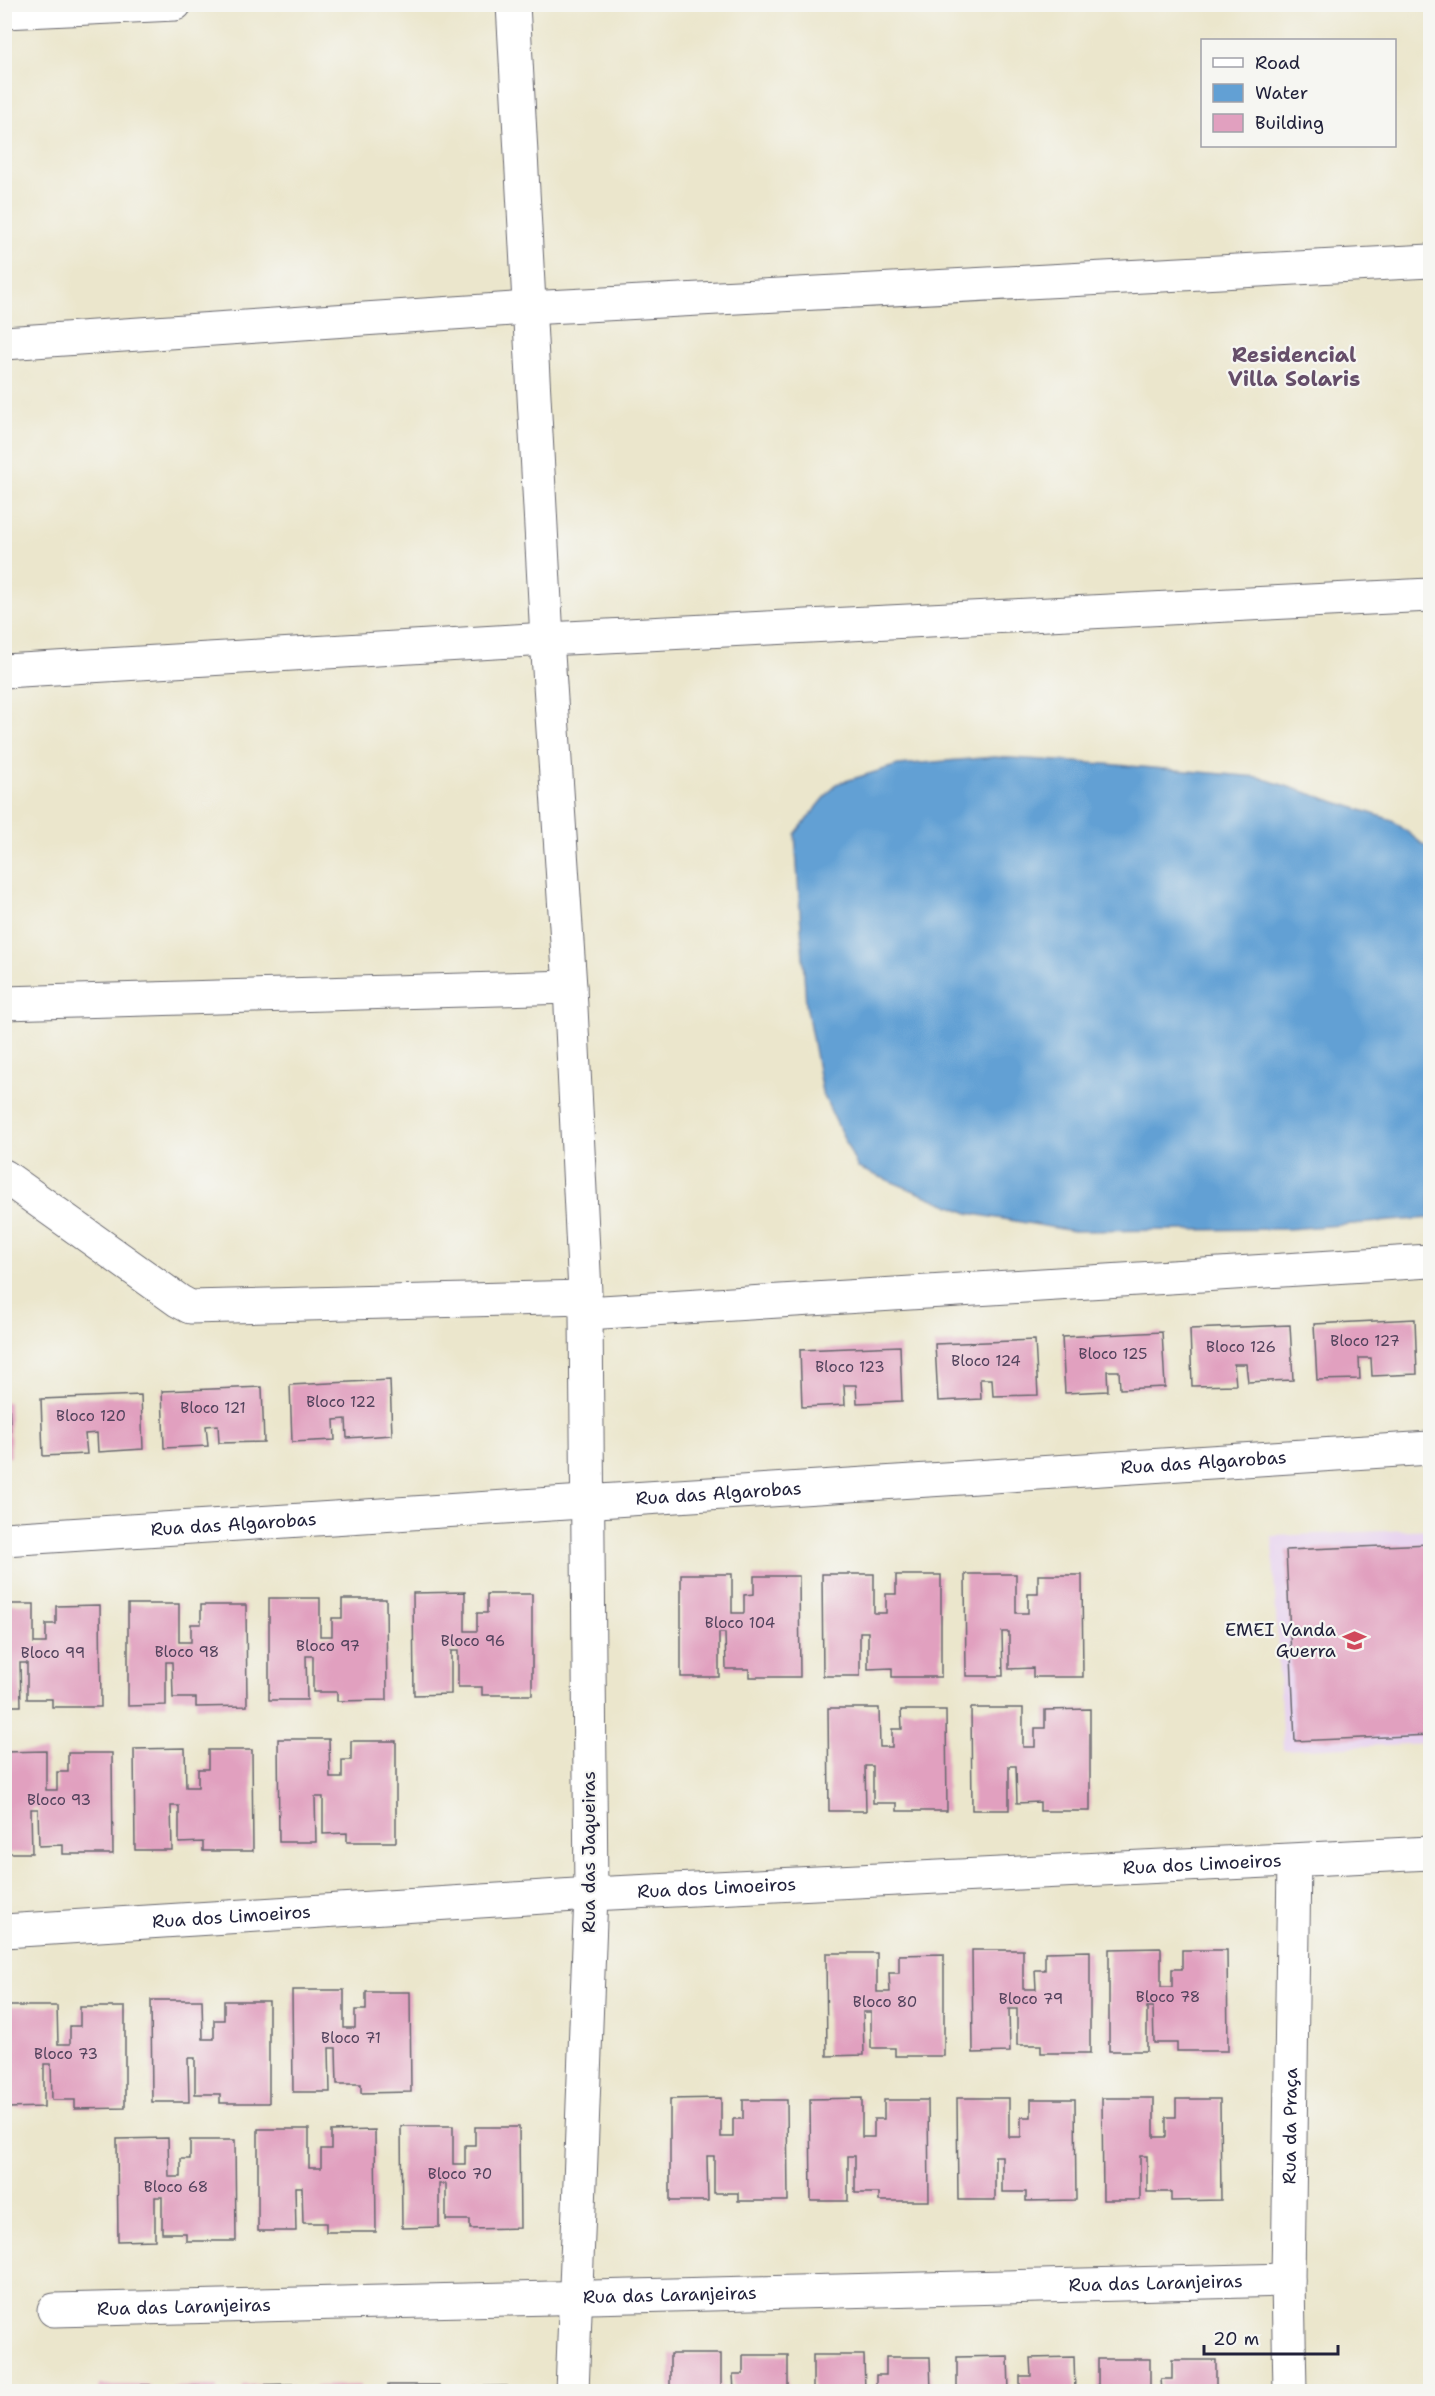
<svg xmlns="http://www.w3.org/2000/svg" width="1435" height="2396" font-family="'Shantell Sans',sans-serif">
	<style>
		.built { fill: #e7d2ef }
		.water { fill: #62a0d4; stroke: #426188; stroke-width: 1.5 }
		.building { fill: #e1a0bf }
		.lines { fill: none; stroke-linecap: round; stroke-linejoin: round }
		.minor-casing { stroke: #68676e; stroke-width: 35 }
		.minor { stroke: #fff; stroke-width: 33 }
		.labels { text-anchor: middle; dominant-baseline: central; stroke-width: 4.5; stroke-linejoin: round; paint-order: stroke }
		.number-label { font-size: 15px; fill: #52425c }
		.street-label { font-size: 18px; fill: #22223b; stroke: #f6f6f2 }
		.poi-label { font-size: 18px; fill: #22223b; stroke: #f6f6f2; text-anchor: end }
		.quarter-label { font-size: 21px; font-weight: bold; fill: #654e69; stroke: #f6f6f2 }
	</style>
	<rect width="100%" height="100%" fill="#f6f6f2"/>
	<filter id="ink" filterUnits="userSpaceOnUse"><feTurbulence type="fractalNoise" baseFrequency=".0167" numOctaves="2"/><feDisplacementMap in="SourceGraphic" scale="12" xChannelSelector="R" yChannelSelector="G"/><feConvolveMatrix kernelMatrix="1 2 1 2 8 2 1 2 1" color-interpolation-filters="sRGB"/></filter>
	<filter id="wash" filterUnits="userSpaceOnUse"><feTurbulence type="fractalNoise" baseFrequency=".008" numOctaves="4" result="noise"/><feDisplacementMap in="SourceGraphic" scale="24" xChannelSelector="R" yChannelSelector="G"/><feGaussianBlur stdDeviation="1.35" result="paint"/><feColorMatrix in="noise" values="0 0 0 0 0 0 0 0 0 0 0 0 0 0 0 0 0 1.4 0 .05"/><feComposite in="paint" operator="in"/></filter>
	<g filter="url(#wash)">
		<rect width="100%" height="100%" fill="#ebe6cc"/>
		<!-- built -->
		<polygon class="built" points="1430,1529 1430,1743 1283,1750 1272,1536"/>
		<!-- water -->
		<polygon class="water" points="994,757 1106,764 1258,777 1392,820 1430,850 1430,1218 1289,1229 1073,1231 968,1213 858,1168 822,1092 806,1004 795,834 836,784 898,765"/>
		<g id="blocks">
			<!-- building -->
			<g class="building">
				<polygon points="1415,1319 1417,1374 1372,1376 1371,1358 1359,1358 1360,1379 1317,1380 1314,1324"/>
				<polygon points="1290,1325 1293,1380 1248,1382 1246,1364 1234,1364 1236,1385 1192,1386 1190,1329"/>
				<polygon points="1162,1332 1165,1387 1120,1389 1119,1371 1107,1371 1108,1391 1065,1393 1062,1337"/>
				<polygon points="1035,1340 1038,1395 993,1396 992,1379 980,1379 981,1399 938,1401 935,1344"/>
				<polygon points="900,1346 902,1401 857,1403 856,1385 844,1385 845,1405 802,1407 800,1350"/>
				<polygon points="390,1380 392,1435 347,1438 346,1419 334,1420 335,1440 292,1442 290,1385"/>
				<polygon points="262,1387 264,1442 219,1443 218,1425 206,1426 208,1446 164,1448 162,1391"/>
				<polygon points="141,1395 143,1449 98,1452 97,1433 85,1434 87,1454 43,1456 41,1399"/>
				<polygon points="4,1402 9,1402 11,1457 4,1458"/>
				<polygon points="1430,1544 1430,1735 1295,1741 1286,1550"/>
				<polygon points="681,1574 732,1574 732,1613 744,1613 744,1595 754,1594 754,1576 799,1576 800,1677 749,1677 749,1669 726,1669 725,1633 719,1633 719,1677 681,1677"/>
				<polygon points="822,1574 874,1574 874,1613 886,1613 886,1594 896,1594 896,1575 941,1575 941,1677 892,1677 892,1668 868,1669 868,1632 860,1632 860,1676 823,1676"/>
				<polygon points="965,1574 1016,1574 1016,1613 1028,1613 1028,1594 1038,1594 1038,1575 1082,1575 1083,1677 1033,1677 1033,1668 1009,1669 1009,1632 1002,1632 1003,1676 966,1676"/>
				<polygon points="465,1592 465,1631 477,1631 477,1613 487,1613 487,1594 532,1594 532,1695 482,1695 482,1687 458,1687 458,1651 451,1651 451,1694 414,1695 413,1593"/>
				<polygon points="269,1598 320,1598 320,1636 332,1636 332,1618 342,1618 342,1599 386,1599 387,1700 337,1701 337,1692 313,1692 313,1656 306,1656 307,1700 269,1700"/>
				<polygon points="4,1604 34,1604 34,1643 46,1643 46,1624 56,1624 56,1606 100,1605 101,1707 52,1707 52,1699 27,1699 27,1663 20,1663 21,1706 4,1706"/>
				<polygon points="128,1604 179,1604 179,1642 191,1642 191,1624 201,1624 201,1605 246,1605 247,1706 196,1707 196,1698 173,1698 172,1662 166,1662 166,1705 128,1706"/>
				<polygon points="828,1708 879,1708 880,1747 892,1747 892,1729 902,1729 901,1710 946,1710 947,1811 897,1811 897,1803 873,1803 873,1766 865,1766 866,1811 829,1811"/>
				<polygon points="971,1708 1023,1708 1023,1747 1035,1747 1035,1728 1045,1728 1045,1710 1090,1709 1090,1811 1040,1811 1040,1802 1017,1803 1016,1766 1009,1766 1009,1810 972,1810"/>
				<polygon points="278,1739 329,1739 330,1778 342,1778 342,1760 351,1760 351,1741 396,1741 396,1842 347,1842 347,1833 323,1834 323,1797 315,1797 316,1842 279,1842"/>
				<polygon points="185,1748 186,1787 198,1787 198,1769 208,1769 208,1750 252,1750 253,1851 203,1851 203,1842 179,1843 179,1806 171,1806 172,1850 135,1850 134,1749"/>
				<polygon points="46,1751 46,1790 57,1790 57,1772 68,1772 68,1753 112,1753 113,1854 63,1854 63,1845 39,1846 38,1809 31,1809 32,1853 4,1853 4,1752"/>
				<polygon points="1161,1948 1161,1987 1172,1987 1172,1969 1182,1969 1182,1950 1227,1950 1228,2051 1177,2051 1177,2043 1154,2043 1153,2007 1147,2007 1147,2051 1109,2051 1109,1949"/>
				<polygon points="972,1950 1023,1950 1023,1989 1036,1989 1035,1970 1045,1970 1045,1952 1090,1951 1090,2053 1041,2053 1041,2045 1017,2045 1017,2009 1009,2009 1010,2052 973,2053"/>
				<polygon points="826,1953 877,1953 877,1992 890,1992 889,1973 899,1973 899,1955 944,1954 944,2056 895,2056 895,2048 871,2048 871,2012 863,2012 864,2055 827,2056"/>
				<polygon points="292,1990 344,1990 344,2028 355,2028 355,2010 366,2010 366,1992 410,1992 411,2092 361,2093 361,2084 337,2084 336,2048 329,2048 330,2092 293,2092"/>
				<polygon points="151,2000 202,2000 203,2039 214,2039 214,2020 224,2020 224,2001 269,2001 269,2103 220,2103 220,2094 195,2094 195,2058 188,2058 189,2102 152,2102"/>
				<polygon points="6,2006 57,2006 58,2044 70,2044 70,2026 80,2026 80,2007 125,2007 125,2108 75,2109 75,2100 52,2100 51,2064 44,2064 44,2107 7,2108"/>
				<polygon points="721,2098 721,2137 733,2137 733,2119 743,2119 743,2100 787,2100 788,2201 738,2201 738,2193 714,2193 714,2156 707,2156 708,2201 670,2201 670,2099"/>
				<polygon points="862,2098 862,2137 874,2137 874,2119 884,2119 884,2100 928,2100 929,2201 879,2201 879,2193 855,2193 855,2156 848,2156 848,2201 811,2201 810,2099"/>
				<polygon points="957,2098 1009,2098 1009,2137 1021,2137 1021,2117 1031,2117 1031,2099 1075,2099 1076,2200 1026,2201 1026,2192 1002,2192 1002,2156 995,2156 995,2200 958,2200"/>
				<polygon points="1102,2098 1154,2098 1154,2137 1166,2137 1166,2117 1176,2117 1176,2099 1220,2099 1221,2200 1171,2201 1171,2192 1147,2192 1147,2156 1140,2156 1140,2200 1103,2200"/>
				<polygon points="401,2126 453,2126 453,2164 465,2164 465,2145 475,2145 475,2127 519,2127 520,2228 470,2229 470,2220 446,2220 446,2184 439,2184 439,2227 402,2228"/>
				<polygon points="258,2129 309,2129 309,2168 321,2168 321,2149 331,2149 331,2131 375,2130 376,2232 326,2232 326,2223 303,2223 302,2187 295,2187 296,2231 258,2231"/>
				<polygon points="168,2138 169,2177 181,2177 181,2159 190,2159 190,2140 235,2140 236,2241 186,2241 186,2233 162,2233 162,2197 155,2197 155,2240 118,2241 117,2139"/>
				<rect x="670" y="2354" width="51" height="38"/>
				<polygon points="743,2355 788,2355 788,2392 734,2392 733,2374 743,2374"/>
				<polygon points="813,2355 864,2355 865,2392 813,2392"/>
				<polygon points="1008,2356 1009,2392 957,2392 957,2357"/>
				<polygon points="886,2357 930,2357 931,2392 876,2392 876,2375 886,2375"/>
				<polygon points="1074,2357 1075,2392 1020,2392 1020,2376 1031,2376 1030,2358"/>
				<rect x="1098" y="2359" width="52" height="33"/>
				<polygon points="1172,2360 1216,2360 1216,2392 1162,2392 1161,2379 1172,2379"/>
				<polygon points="293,2384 293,2392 242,2392 242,2385"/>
				<rect x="99" y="2385" width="51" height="7"/>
				<polygon points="360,2385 360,2392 315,2392 315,2386"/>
				<rect x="388" y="2385" width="51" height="7"/>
				<polygon points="217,2386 217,2392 172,2392 172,2387"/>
				<polygon points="506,2386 506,2392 461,2392 461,2387"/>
			</g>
		</g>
	</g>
	<g filter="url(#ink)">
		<use href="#blocks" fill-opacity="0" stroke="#68676e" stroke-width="1.5"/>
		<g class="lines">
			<defs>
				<g id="minor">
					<polyline points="513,4 547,639 570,987 586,1313 591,1894 572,2392"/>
					<polyline points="4,12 175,4"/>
					<polyline points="4,343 528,308 1430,261"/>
					<polyline points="4,671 547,639 1430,595"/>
					<polyline points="4,1003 570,987"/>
					<polyline points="4,1176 179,1301 190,1307 585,1297"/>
					<polyline points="586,1313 1430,1261"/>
					<path id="s1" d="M 4,1539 L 1430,1448"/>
					<path id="s2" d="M 4,1931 L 591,1894 L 1430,1853"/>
					<path id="s3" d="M 54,2310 L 1288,2280"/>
					<path id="s4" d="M 1290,2392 L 1288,2280 L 1294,1861"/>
				</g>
			</defs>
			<!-- minor casing -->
			<use href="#minor" class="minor-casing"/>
			<!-- minor -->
			<use href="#minor" class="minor"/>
		</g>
	</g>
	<!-- icons -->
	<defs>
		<symbol id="school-bare" viewBox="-9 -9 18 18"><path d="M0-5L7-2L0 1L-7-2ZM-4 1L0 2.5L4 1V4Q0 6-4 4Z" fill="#d1495b" stroke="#f6f6f2" stroke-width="2.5" paint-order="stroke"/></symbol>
	</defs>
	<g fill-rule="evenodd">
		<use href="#school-bare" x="1338" y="1624" width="33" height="33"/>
	</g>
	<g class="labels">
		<!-- number labels -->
		<g class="number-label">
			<text x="1365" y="1341">Bloco 127</text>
			<text x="1241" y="1347">Bloco 126</text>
			<text x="1113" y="1354">Bloco 125</text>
			<text x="986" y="1361">Bloco 124</text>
			<text x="850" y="1367">Bloco 123</text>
			<text x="341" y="1402">Bloco 122</text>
			<text x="213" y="1408">Bloco 121</text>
			<text x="91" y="1416">Bloco 120</text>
			<text x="740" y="1623">Bloco 104</text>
			<text x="473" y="1641">Bloco 96</text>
			<text x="328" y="1646">Bloco 97</text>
			<text x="187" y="1652">Bloco 98</text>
			<text x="53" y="1653">Bloco 99</text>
			<text x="59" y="1800">Bloco 93</text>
			<text x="1168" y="1997">Bloco 78</text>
			<text x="1031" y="1999">Bloco 79</text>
			<text x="885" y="2002">Bloco 80</text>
			<text x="351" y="2038">Bloco 71</text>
			<text x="66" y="2054">Bloco 73</text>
			<text x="460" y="2174">Bloco 70</text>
			<text x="176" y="2187">Bloco 68</text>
		</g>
		<!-- street labels -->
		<g class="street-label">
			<text stroke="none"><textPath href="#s1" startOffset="1202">Rua das Algarobas</textPath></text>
			<text stroke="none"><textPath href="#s1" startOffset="716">Rua das Algarobas</textPath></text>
			<text stroke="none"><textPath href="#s1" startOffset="230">Rua das Algarobas</textPath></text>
			<text transform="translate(589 1852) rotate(-90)">Rua das Jaqueiras</text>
			<text stroke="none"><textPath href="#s2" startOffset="1200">Rua dos Limoeiros</textPath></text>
			<text stroke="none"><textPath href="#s2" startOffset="714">Rua dos Limoeiros</textPath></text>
			<text stroke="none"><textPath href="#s2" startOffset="228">Rua dos Limoeiros</textPath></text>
			<text stroke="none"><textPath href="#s4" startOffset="266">Rua da Praça</textPath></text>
			<text stroke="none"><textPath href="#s3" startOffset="1102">Rua das Laranjeiras</textPath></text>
			<text stroke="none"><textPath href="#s3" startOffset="616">Rua das Laranjeiras</textPath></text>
			<text stroke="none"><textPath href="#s3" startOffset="130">Rua das Laranjeiras</textPath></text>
		</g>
		<!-- poi labels -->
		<g class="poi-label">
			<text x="1336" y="1630">EMEI Vanda<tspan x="1336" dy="21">Guerra</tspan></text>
		</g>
		<!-- quarter labels -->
		<g class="quarter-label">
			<text x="1294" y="355">Residencial<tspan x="1294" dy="24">Villa Solaris</tspan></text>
		</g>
	</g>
	<!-- margin -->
	<rect width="1435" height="2396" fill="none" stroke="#f6f6f2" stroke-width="24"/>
	<!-- legend -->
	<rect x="1201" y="39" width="195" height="108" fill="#f6f6f2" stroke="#a1a1a9" stroke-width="1.5"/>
	<rect x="1213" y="58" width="30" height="9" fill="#ffffff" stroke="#a1a1a9" stroke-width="1.5"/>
	<text x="1255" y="69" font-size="18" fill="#22223b">Road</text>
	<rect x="1213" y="84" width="30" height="18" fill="#62a0d4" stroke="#a1a1a9" stroke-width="1.5"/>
	<text x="1255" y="99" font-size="18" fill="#22223b">Water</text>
	<rect x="1213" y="114" width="30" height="18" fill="#e1a0bf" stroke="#a1a1a9" stroke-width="1.5"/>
	<text x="1255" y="129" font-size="18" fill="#22223b">Building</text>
	<!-- scale -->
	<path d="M1204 2345v9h134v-9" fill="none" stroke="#22223b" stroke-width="3"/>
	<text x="1213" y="2345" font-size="18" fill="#22223b" stroke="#f6f6f2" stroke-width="4.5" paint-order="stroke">20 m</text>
</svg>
